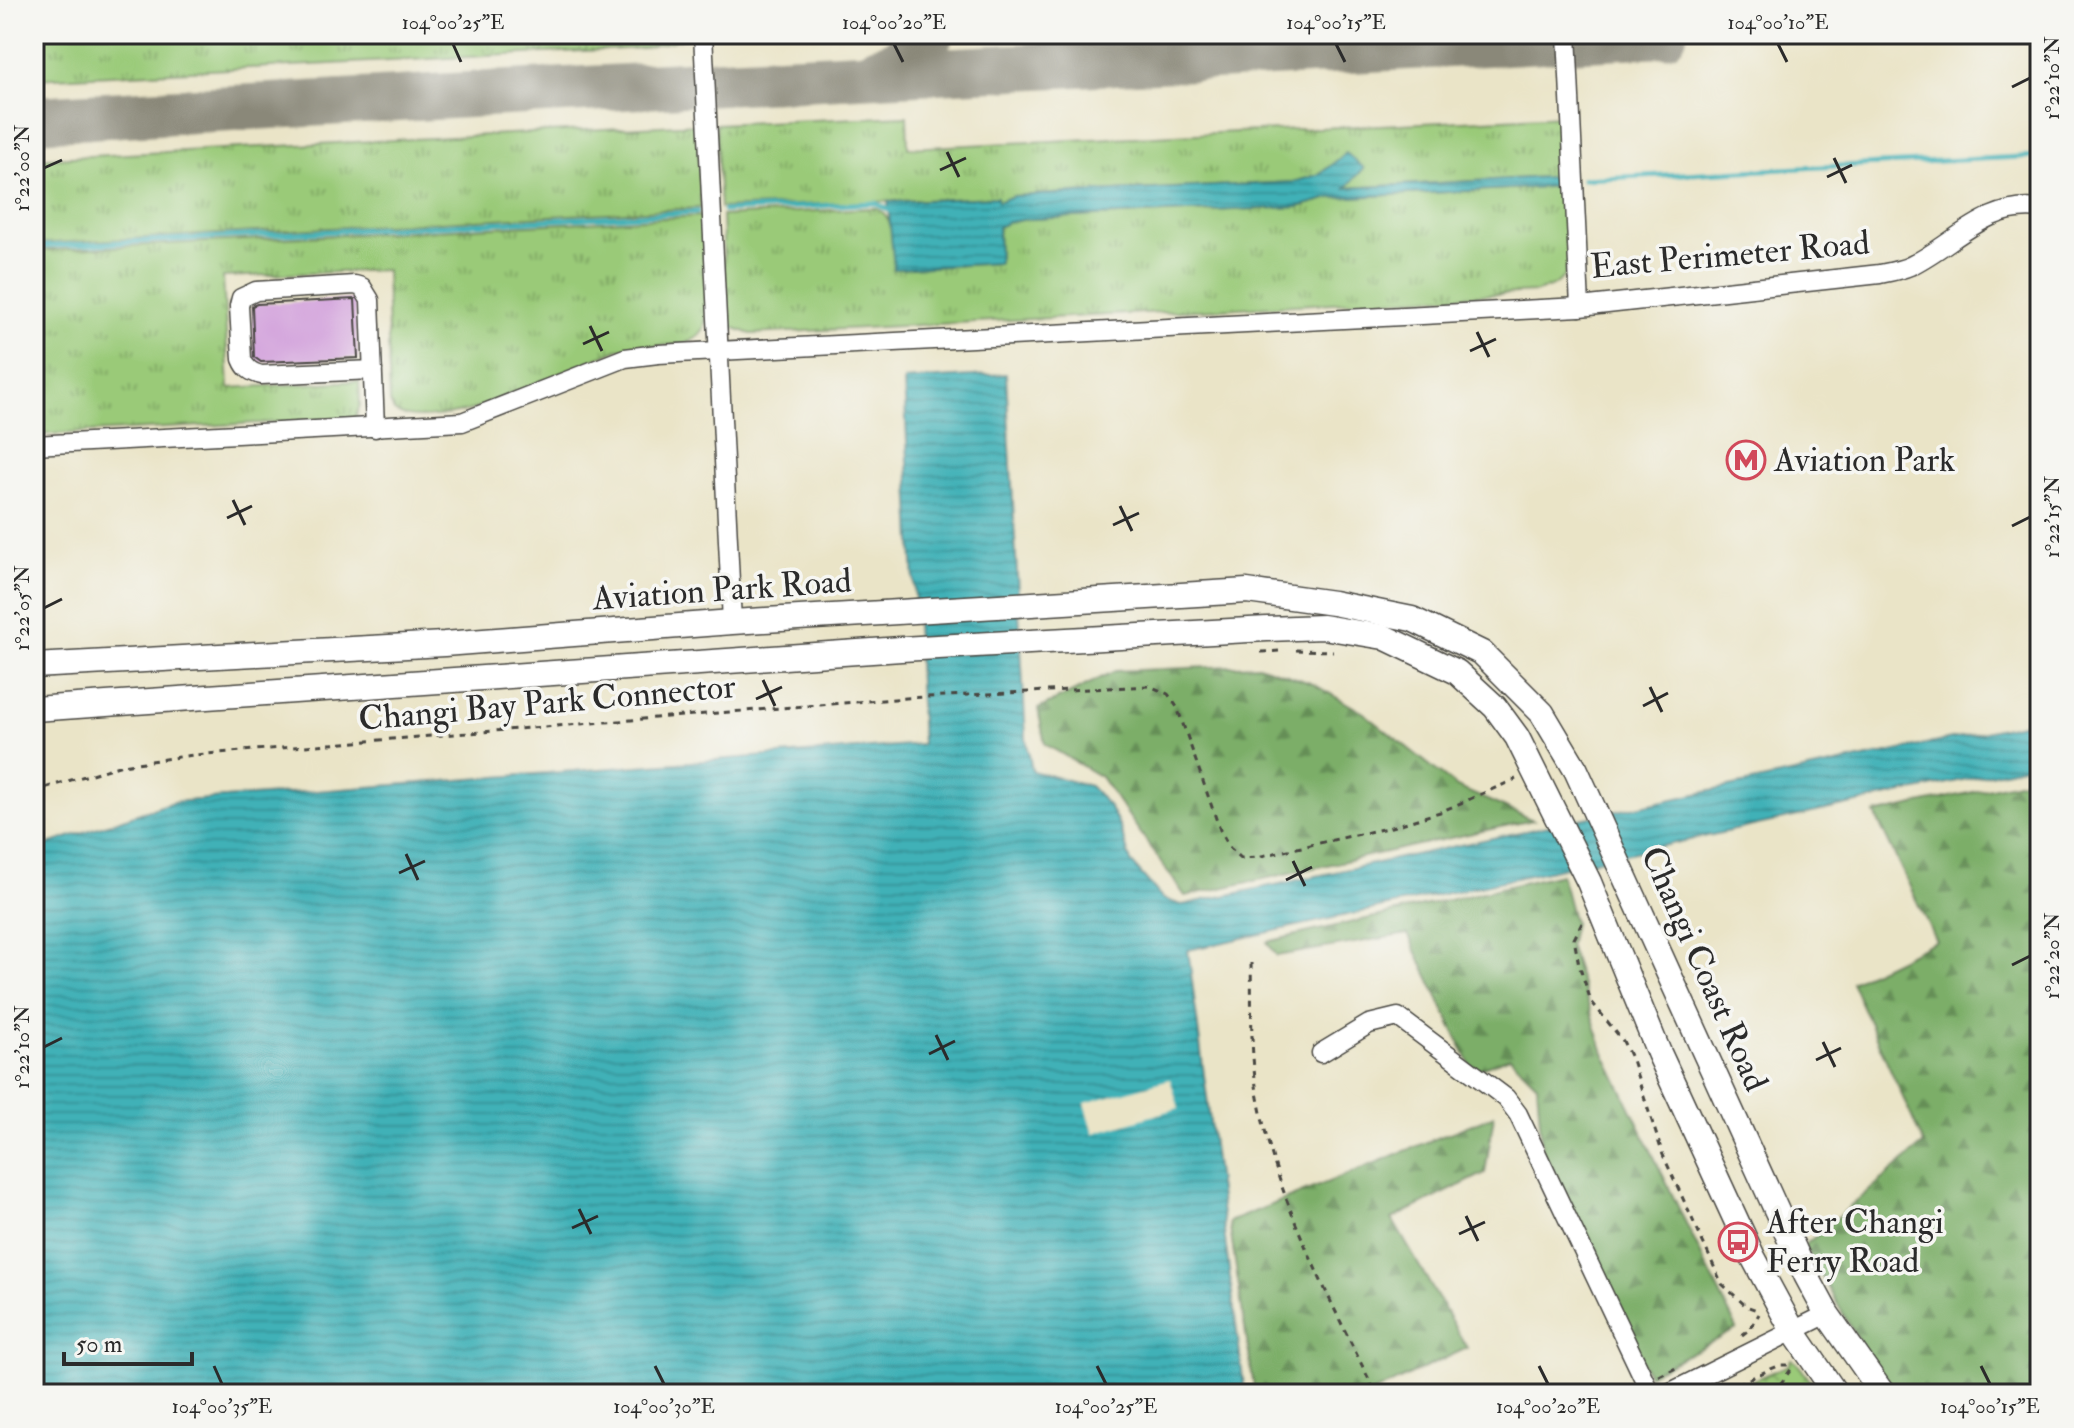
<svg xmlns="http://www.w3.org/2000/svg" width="2074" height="1428" font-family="'IM FELL Double Pica',serif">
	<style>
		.grass { fill: url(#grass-tufts); stroke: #627a52; stroke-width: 2 }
		.forest { fill: url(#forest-firs); stroke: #536c4a; stroke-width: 2 }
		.park { fill: url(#park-crowns); stroke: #627a52; stroke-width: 2 }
		.water { fill: url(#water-rules); stroke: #366e71; stroke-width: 2 }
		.pier { fill: #eae4c7 }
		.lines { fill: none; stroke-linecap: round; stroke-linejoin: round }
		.stream { stroke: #40b1b7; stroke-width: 5 }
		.taxiway { stroke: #8a8879; stroke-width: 46 }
		.building { fill: #d2a0db }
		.minor-casing { stroke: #484742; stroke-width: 21 }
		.major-casing { stroke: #484742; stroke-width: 27 }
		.path { stroke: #484742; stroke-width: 3; stroke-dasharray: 6 6; stroke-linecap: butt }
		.minor { stroke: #fff; stroke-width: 18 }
		.major { stroke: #fff; stroke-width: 24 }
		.ticks { fill: none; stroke: #2b2b2b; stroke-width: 3 }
		.labels { text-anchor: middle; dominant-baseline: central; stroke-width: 7; stroke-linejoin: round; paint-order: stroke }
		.street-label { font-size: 34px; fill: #2b2b2b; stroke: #f6f6f2 }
		.poi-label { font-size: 34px; fill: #2b2b2b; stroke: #f6f6f2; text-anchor: start }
		.neatline { fill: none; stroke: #2b2b2b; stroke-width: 3 }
		.ticks-label { font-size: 20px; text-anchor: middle; fill: #2b2b2b }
	</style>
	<defs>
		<pattern id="grass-tufts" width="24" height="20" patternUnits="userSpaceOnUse" patternTransform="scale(2)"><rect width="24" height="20" fill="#9aca78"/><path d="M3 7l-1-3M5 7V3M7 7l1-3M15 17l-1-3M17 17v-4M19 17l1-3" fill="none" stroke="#7ea463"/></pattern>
		<pattern id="forest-firs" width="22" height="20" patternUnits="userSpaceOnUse" patternTransform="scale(2)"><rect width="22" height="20" fill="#7bae68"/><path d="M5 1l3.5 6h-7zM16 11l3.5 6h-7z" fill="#658e56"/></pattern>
		<pattern id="park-crowns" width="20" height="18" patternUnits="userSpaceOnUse" patternTransform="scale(2)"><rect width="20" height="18" fill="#9aca78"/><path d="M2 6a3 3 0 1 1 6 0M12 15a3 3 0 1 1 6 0" fill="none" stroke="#7ea463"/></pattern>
		<pattern id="water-rules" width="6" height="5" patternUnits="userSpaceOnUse" patternTransform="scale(2)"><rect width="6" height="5" fill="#40b1b7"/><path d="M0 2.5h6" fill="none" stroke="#369095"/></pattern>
	</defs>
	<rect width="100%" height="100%" fill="#f6f6f2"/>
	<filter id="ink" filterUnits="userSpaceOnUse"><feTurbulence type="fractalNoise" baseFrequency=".0125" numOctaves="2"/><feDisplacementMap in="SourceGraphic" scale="16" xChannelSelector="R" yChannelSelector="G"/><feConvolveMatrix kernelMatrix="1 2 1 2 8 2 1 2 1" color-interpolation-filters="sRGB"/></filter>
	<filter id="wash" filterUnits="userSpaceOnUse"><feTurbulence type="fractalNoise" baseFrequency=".006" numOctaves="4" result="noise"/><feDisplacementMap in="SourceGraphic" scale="32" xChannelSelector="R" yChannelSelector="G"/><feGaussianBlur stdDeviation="1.8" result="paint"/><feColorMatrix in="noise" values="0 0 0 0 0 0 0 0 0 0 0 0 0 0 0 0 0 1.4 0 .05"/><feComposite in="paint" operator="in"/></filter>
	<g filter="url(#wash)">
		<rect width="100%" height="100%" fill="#eae4c7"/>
		<!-- grass -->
		<g class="grass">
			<polygon points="34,34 690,34 690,37 643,48 34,79"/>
			<polygon points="907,116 908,148 1564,116 1565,176 1344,188 1346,154 1320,174 1294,182 1013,196 997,203 996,197 720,208 716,124"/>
			<polygon points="697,124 701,208 34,244 34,159"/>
			<path d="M 1566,186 L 1570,263 C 1564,282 1554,287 1536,292 L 751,334 L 732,327 L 726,318 L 722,216 L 874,208 C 898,213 891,250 895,269 L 999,263 L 998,227 L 1008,222 L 1029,219 L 1298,207 L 1330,198 Z"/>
			<path d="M 702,216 C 703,240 712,311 703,330 C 698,338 692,341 683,344 L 618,349 L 475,409 C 455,414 410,423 394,411 L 390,402 L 386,270 L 223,277 L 229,388 L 359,381 L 360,405 L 355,418 L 34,435 L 34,251 Z"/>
		</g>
		<!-- forest -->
		<g class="forest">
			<polygon points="1258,665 1313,684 1364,713 1457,787 1533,820 1185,896 1101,777 1045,744 1038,709 1115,671"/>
			<polygon points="2040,777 2040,1394 1901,1394 1869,1359 1804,1246 1924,1144 1851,982 1936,941 1875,814"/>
			<polygon points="1561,874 1574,923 1569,945 1604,1053 1737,1329 1648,1375 1542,1150 1537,1084 1510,1057 1473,1071 1408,934 1277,956 1267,942"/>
			<polygon points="1494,1115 1485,1173 1392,1219 1467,1348 1370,1394 1255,1394 1229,1222"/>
		</g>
		<!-- park -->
		<polygon class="park" points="1791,1359 1797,1363 1820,1394 1722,1394 1789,1365"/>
		<!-- water -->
		<g class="water">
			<polygon points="1346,153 1364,168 1346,188 1565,176 1566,186 1330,198 1298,207 1029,219 1008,222 998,227 999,263 894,269 888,202 997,197 998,202 1013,196 1294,182 1320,174"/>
			<polygon points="1006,374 1026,738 1032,771 1090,786 1108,805 1119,825 1131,862 1163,899 1182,905 2040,720 2040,763 1188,950 1245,1394 34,1394 34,849 173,802 922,744 904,380"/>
		</g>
		<!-- pier -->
		<polygon class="pier" points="1170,1079 1179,1108 1094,1133 1085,1103"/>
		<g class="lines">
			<!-- stream -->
			<g class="stream">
				<polyline points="1583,179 2040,156"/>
				<polyline points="724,211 875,203 893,212"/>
				<polyline points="34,247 698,212"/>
			</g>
			<!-- taxiway -->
			<g class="taxiway">
				<polyline points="871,72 897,62 931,34"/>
				<polyline points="34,119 488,94 1664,34"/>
			</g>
		</g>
		<g id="blocks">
			<!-- building -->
			<polygon class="building" points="355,299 358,358 261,362 254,357 252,306 257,304"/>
		</g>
	</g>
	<g filter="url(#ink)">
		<use href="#blocks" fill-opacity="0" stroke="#484742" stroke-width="2"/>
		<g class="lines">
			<defs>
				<g id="minor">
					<polyline points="703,34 732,622"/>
					<polyline points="1567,34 1580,307"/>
					<path d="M 373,370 L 261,375 C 251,372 246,369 242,359 L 239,306 L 241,298 L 256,291 L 355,285 L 362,287 L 370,300 L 375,428"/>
					<path d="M 34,445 L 462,422 L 625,358 L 658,354 L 1580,307 L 1880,274 C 1890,272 1901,270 1910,266 C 1955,244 1986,202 2040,209"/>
					<polyline points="1321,1053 1369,1024 1398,1017 1506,1098 1518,1114 1651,1394"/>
					<polyline points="1667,1394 1827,1314"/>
				</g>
				<g id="major">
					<polyline points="34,666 444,644 732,622 1247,591 1333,603 1412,619 1482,653 1542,713 1576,770 1806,1275 1827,1314 1883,1394"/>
					<polyline points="34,709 901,649 1267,629 1323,627 1384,637 1457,672 1495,707 1517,737 1589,882 1659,1053 1753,1257 1793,1331 1836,1394"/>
				</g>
			</defs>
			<!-- minor casing -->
			<use href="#minor" class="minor-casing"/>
			<!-- major casing -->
			<use href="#major" class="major-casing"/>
			<!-- path -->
			<g class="path">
				<polyline points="1296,650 1333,651"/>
				<polyline points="1261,652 1281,651"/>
				<polyline points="34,791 122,765 193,755 906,698 1150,686 1168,694 1177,707 1220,830 1230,848 1241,858 1257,857 1391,827 1440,812 1516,779"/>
				<polyline points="1582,923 1574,939 1579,965 1591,1001 1623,1041 1632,1060 1663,1155 1722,1284 1746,1306 1760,1311"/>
				<path d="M 1251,963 C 1252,1005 1250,1050 1257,1092 C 1276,1202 1328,1294 1376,1394"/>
				<polyline points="1742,1335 1750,1329 1759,1314"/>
				<polyline points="1659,1376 1678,1367"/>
				<polyline points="1619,1394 1631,1389"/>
				<polyline points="1716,1394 1780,1365 1793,1365"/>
				<polyline points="1773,1394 1792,1368"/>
			</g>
			<!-- minor -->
			<use href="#minor" class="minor"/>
			<!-- major -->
			<use href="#major" class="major"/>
		</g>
	</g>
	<!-- ticks -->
	<path class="ticks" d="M 453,44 L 461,62M 894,44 L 903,62M 1336,44 L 1345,62M 1778,44 L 1787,62M 2012,87 L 2030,78M 947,152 L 959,177M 1834,158 L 1846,183M 44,168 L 62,160M 940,170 L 966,158M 1827,177 L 1852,165M 590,326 L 602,351M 1477,332 L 1489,357M 583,344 L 609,332M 1470,351 L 1496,339M 233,500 L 245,525M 1120,506 L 1132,531M 227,518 L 252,506M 1113,525 L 1139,513M 2012,526 L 2030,517M 44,608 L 62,599M 763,680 L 775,706M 1650,687 L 1662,712M 756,699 L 782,687M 1643,706 L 1668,693M 406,854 L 418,880M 1293,861 L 1305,886M 399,873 L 425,861M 1286,880 L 1312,867M 2012,965 L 2030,956M 936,1035 L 948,1060M 1823,1042 L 1835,1067M 44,1047 L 62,1038M 929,1054 L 955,1041M 1816,1060 L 1841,1048M 579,1209 L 591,1234M 1466,1216 L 1478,1241M 572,1228 L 598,1216M 1459,1234 L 1485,1222M 214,1366 L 222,1384M 655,1366 L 664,1384M 1097,1366 L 1106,1384M 1539,1366 L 1548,1384M 1981,1366 L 1990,1384"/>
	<!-- icons -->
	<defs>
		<symbol id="metro-ring" viewBox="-11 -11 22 22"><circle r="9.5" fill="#f6f6f2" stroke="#d1495b" stroke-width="1.5"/><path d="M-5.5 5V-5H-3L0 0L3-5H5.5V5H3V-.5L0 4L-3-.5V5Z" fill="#d1495b"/></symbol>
		<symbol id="bus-ring" viewBox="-11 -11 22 22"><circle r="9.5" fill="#f6f6f2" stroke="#d1495b" stroke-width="1.5"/><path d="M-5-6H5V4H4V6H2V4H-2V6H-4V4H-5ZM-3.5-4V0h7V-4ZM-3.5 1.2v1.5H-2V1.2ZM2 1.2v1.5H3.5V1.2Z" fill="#d1495b"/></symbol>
	</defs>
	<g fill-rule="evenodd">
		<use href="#metro-ring" x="1724" y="438" width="44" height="44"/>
		<use href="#bus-ring" x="1716" y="1220" width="44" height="44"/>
	</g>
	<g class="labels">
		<!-- street labels -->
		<g class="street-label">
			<text transform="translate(1730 255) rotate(-5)">East Perimeter Road</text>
			<text transform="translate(722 590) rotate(-4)">Aviation Park Road</text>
			<text transform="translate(547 703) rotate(-5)">Changi Bay Park Connector</text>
			<text transform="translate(1704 969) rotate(66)">Changi Coast Road</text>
		</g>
		<!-- poi labels -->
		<g class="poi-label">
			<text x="1774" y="460">Aviation Park</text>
			<text x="1766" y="1222">After Changi<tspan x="1766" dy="39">Ferry Road</tspan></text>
		</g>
	</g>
	<!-- margin -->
	<rect width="2074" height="1428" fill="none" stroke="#f6f6f2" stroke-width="88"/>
	<!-- scale -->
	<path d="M64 1352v12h128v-12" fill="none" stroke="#2b2b2b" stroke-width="4"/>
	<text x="76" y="1352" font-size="24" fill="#2b2b2b" stroke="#f6f6f2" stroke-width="6" paint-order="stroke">50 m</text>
	<rect x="44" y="44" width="1986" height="1340" class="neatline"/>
	<g class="ticks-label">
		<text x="453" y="29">104°00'25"E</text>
		<text x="894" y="29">104°00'20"E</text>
		<text x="1336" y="29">104°00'15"E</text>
		<text x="1778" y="29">104°00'10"E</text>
		<text transform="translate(2052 78) rotate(-90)" y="7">1°22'10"N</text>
		<text transform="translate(22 168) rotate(-90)" y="7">1°22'00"N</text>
		<text transform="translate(2052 517) rotate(-90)" y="7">1°22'15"N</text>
		<text transform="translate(22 608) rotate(-90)" y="7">1°22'05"N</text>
		<text transform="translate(2052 956) rotate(-90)" y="7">1°22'20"N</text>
		<text transform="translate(22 1047) rotate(-90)" y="7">1°22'10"N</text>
		<text x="222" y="1413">104°00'35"E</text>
		<text x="664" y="1413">104°00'30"E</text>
		<text x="1106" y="1413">104°00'25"E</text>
		<text x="1548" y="1413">104°00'20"E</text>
		<text x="1990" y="1413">104°00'15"E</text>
	</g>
</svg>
